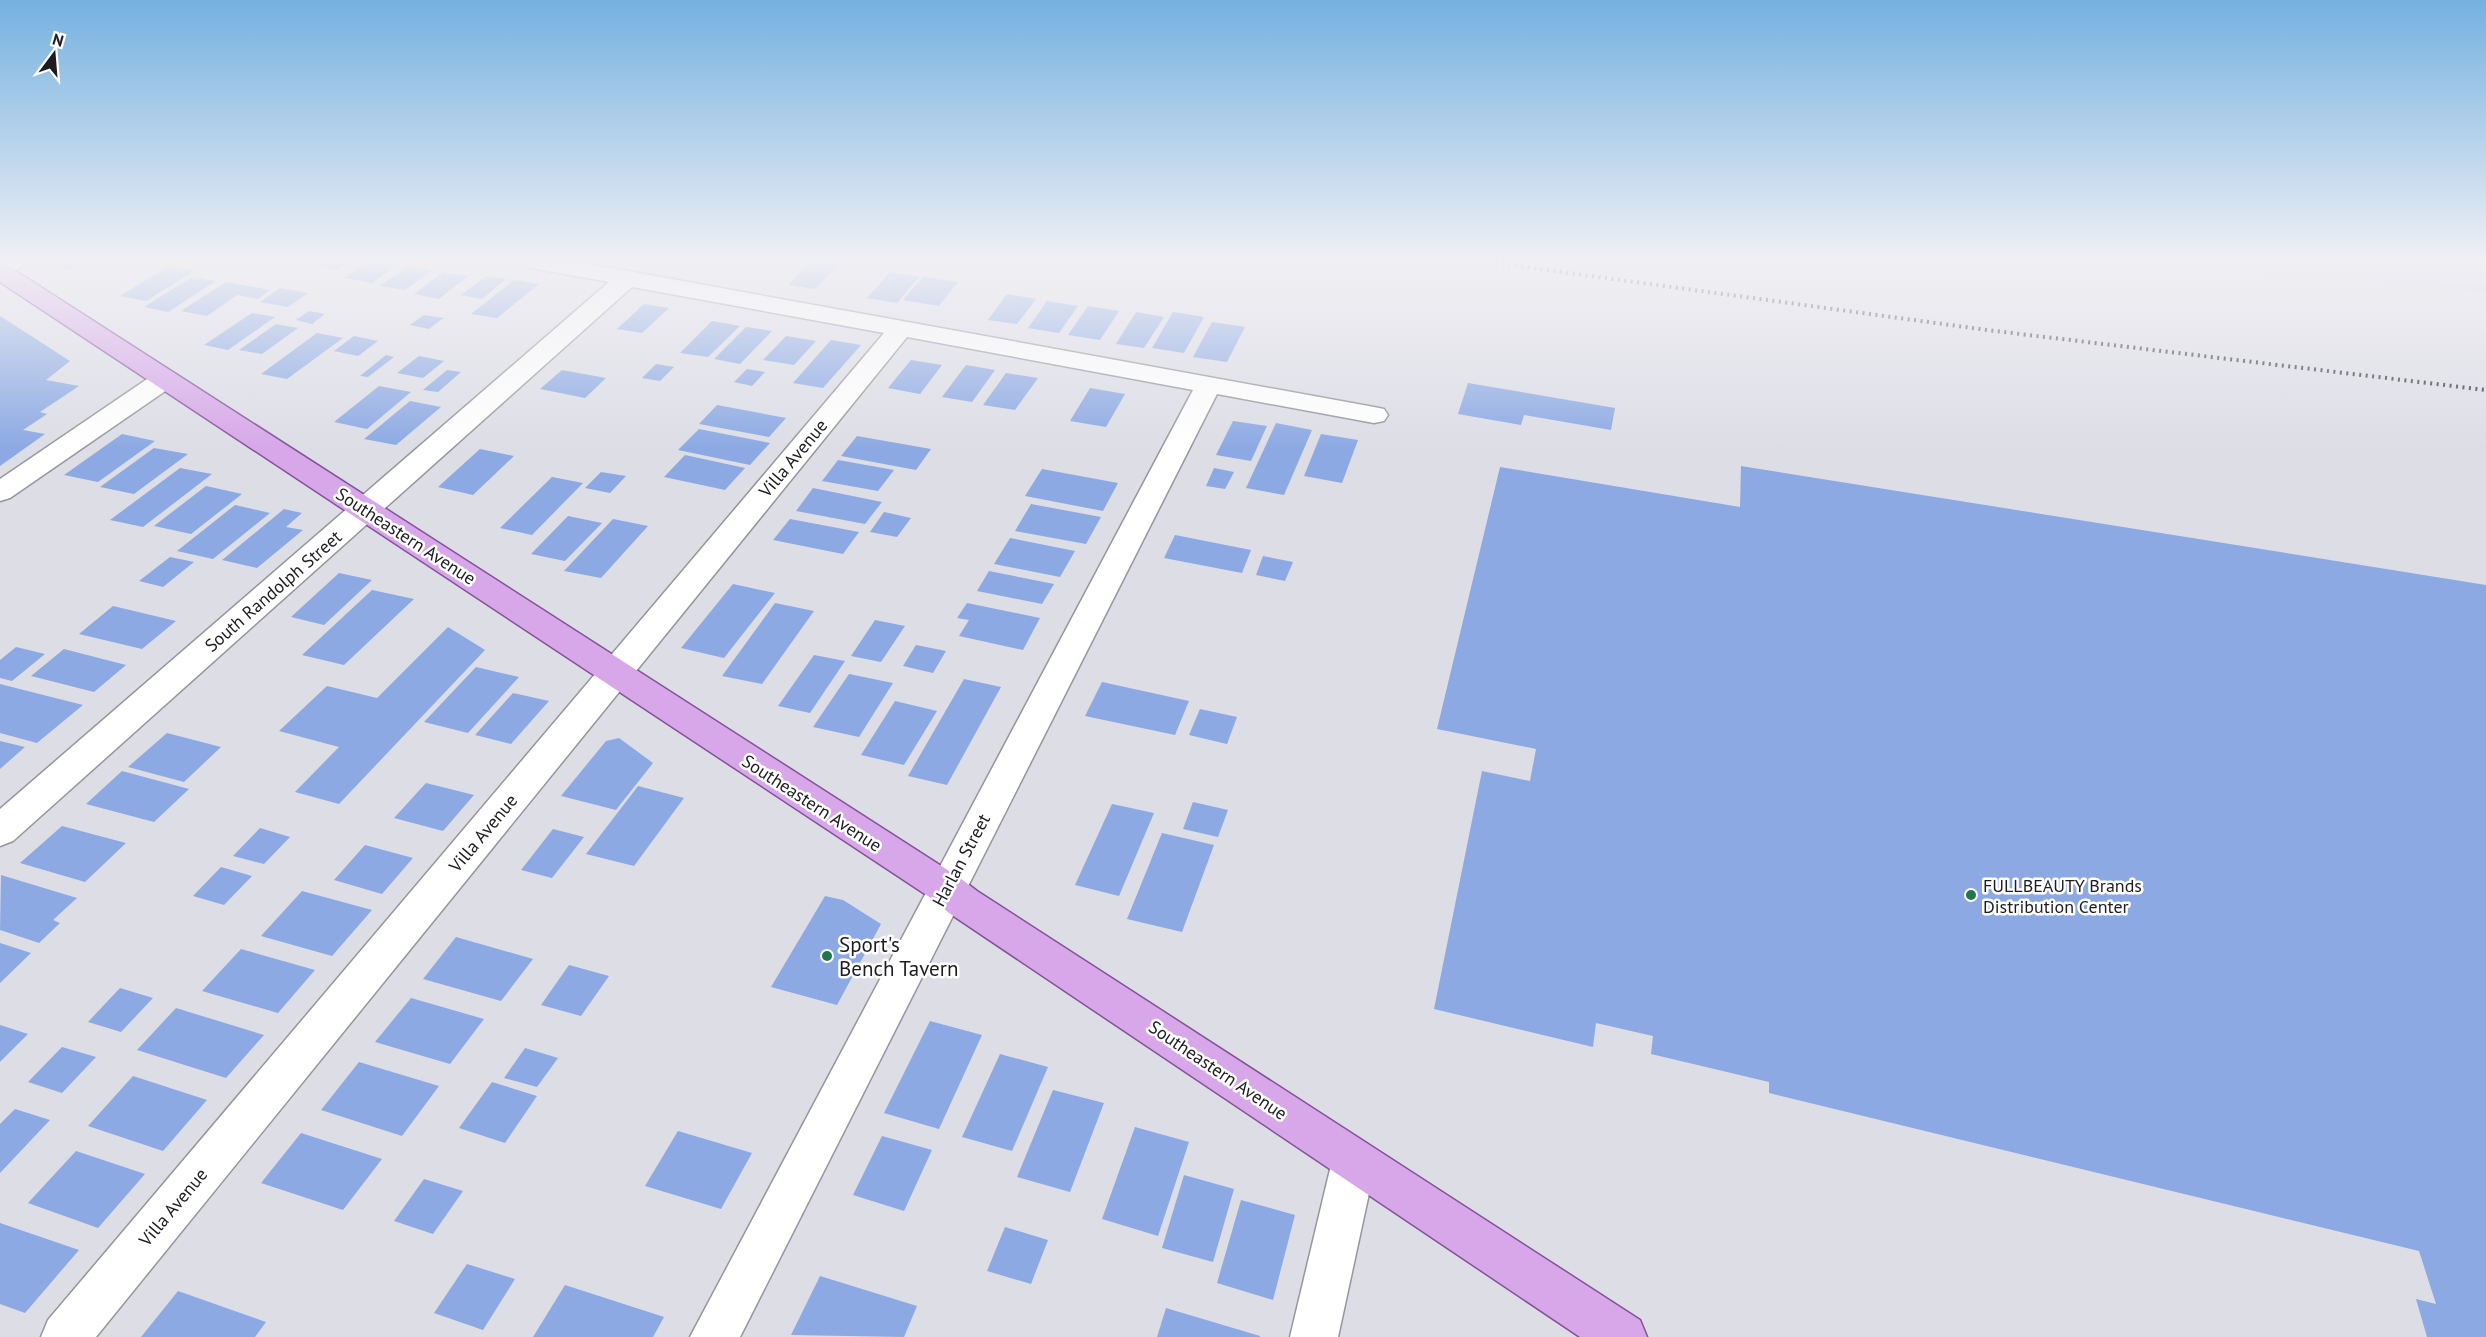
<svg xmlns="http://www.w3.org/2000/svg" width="2486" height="1337" font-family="'PT Sans',sans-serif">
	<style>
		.built { fill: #d3d1e2 }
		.building { fill: #8ca9e3 }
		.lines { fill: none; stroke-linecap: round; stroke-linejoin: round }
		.street-casing { stroke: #96959e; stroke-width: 3 }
		.secondary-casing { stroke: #96959e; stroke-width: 3 }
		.primary-casing { stroke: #855199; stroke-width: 3 }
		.street { fill: #fff; fill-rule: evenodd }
		.secondary { fill: #fff; fill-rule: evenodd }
		.primary { fill: #d7a7e9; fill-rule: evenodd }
		.rail { stroke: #333237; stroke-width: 4; stroke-dasharray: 2 4.5; stroke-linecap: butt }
		.poi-dot { fill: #1f774b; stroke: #fff; stroke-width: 2 }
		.labels { text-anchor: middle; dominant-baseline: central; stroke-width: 5; stroke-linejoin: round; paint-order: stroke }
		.street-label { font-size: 18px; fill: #1d1c20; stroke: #fff }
		.poi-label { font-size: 18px; fill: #1d1c20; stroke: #fff; text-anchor: start }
		.near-poi-label { font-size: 21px; fill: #1d1c20; stroke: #fff; text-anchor: start }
	</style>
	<rect width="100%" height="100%" fill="#dddde6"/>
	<!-- built -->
	<polygon class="built" points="2054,262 2486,262 2486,293 2434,287"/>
	<!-- building -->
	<g class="building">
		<polygon points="55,262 86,262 68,270"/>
		<polygon points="301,262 349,262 338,270"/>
		<polygon points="367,262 401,262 372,283 344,278"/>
		<polygon points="810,262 841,262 815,289 788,285"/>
		<polygon points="169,266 194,271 146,301 120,296"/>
		<polygon points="408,266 432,270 405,290 380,286"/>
		<polygon points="443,272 468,276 439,299 414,294"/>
		<polygon points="890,272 919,277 897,303 867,298"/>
		<polygon points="486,276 506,279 482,299 461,295"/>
		<polygon points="192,277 216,281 168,312 144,307"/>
		<polygon points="923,277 958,282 939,306 903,300"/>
		<polygon points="514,280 539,284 497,318 471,314"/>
		<polygon points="226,282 270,290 258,299 237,295 207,316 181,311"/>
		<polygon points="280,288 308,293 288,307 260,302"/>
		<polygon points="1007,294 1036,299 1017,324 988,320"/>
		<polygon points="1047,301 1078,306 1059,333 1028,328"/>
		<polygon points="644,304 669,308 642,333 617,329"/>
		<polygon points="1088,306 1119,311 1100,340 1068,335"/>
		<polygon points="309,311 325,314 312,324 296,320"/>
		<polygon points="1136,312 1164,317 1144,348 1116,344"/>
		<polygon points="1173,312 1204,317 1184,353 1152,348"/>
		<polygon points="252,313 275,317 228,350 204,345"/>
		<polygon points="424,315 443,318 429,329 410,325"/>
		<polygon points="0,316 70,361 46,380 79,386 40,412 47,414 23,430 45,434 0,466"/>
		<polygon points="712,321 740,326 708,357 680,353"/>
		<polygon points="1212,322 1245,327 1227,362 1193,357"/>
		<polygon points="276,324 298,328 262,354 239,350"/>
		<polygon points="746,327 772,331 740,364 714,359"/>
		<polygon points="317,333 343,338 287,379 261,374"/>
		<polygon points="354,336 378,341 358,356 334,351"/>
		<polygon points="786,336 816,341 794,365 763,360"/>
		<polygon points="831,340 861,345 823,388 793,383"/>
		<polygon points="386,355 394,357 368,377 360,376"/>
		<polygon points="419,356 444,361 423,378 397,373"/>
		<polygon points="911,360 942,365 920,394 888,388"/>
		<polygon points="656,364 674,367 660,381 642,378"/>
		<polygon points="966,365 995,370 972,402 942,397"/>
		<polygon points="747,369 765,372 752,386 734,382"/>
		<polygon points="447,370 461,372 438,392 423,390"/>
		<polygon points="562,370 606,378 585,398 540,389"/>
		<polygon points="1006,373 1038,378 1015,410 983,405"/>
		<polygon points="1468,383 1615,408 1611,430 1524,415 1521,425 1458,414"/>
		<polygon points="379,386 411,392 367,429 334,422"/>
		<polygon points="1090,388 1125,394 1106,427 1070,421"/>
		<polygon points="410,401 441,407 396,445 364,439"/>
		<polygon points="717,405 786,418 769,437 699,424"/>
		<polygon points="1233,421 1267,426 1251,461 1216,455"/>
		<polygon points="1276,423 1312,430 1284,495 1246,488"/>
		<polygon points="699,429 770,443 750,465 678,450"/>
		<polygon points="122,434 155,441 98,482 64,475"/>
		<polygon points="1321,434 1358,440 1342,483 1304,476"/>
		<polygon points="857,436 931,449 916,470 841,456"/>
		<polygon points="154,448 188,454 134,494 100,487"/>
		<polygon points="480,449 514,456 473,495 438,487"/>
		<polygon points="685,455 745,468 725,490 664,477"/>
		<polygon points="838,460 894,470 878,491 822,481"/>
		<polygon points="1741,466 2486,585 2486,1337 2427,1337 2416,1299 2436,1304 2419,1251 1769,1093 1769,1082 1651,1054 1653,1036 1596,1023 1593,1047 1434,1009 1482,771 1530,781 1536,749 1437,729 1500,467 1740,507"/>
		<polygon points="180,468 212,474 143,527 110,520"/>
		<polygon points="1214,468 1234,472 1225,489 1206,486"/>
		<polygon points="1042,469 1118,483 1103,511 1025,496"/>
		<polygon points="601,472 626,476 610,493 585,488"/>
		<polygon points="552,477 583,483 532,535 500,528"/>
		<polygon points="206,486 242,494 191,534 154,526"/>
		<polygon points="813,488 882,502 865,524 796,511"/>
		<polygon points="1031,504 1101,517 1086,544 1015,531"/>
		<polygon points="235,505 270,513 213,559 177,551"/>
		<polygon points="284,509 302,513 286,527 303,530 257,568 222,560"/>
		<polygon points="884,512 911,518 897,537 870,532"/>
		<polygon points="568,516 602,523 565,561 531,554"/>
		<polygon points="613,519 648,526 601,578 564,571"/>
		<polygon points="790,519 859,532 843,554 773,540"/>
		<polygon points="1175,535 1251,550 1242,573 1164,558"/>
		<polygon points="1010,538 1075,551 1060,577 994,564"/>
		<polygon points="1263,556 1293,562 1285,581 1256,575"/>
		<polygon points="170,557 194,562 163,587 139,581"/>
		<polygon points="989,571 1054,584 1042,604 977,591"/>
		<polygon points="339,573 372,580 324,625 291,617"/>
		<polygon points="733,584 775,593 724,658 681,648"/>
		<polygon points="372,590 414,599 344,665 302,655"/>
		<polygon points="775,603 814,611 762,684 722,676"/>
		<polygon points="967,603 1040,618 1023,650 959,636 969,620 957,618"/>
		<polygon points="113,606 176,621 142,649 79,634"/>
		<polygon points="875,620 905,626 881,662 851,656"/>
		<polygon points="448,627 485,650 339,804 295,792 339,747 279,731 327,686 377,698"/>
		<polygon points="916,645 946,651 933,673 903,666"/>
		<polygon points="16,647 45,654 12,681 0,678 0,660"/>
		<polygon points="64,649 126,665 94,692 31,676"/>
		<polygon points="814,655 845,661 810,713 778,706"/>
		<polygon points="476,667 519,677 468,733 424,722"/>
		<polygon points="849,674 893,683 859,737 813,727"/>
		<polygon points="964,679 1001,687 947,785 908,776"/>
		<polygon points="1102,682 1189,701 1175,735 1085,716"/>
		<polygon points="0,684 83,705 37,743 0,733"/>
		<polygon points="513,693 549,701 511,744 475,735"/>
		<polygon points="895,701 937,711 904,765 861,755"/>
		<polygon points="1200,709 1237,717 1227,744 1189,735"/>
		<polygon points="167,733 221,747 184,782 128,767"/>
		<polygon points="619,738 653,763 616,810 561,796 606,741"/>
		<polygon points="0,741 25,747 0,769"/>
		<polygon points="122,771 189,789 154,822 86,804"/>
		<polygon points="426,783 474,795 443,831 394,818"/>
		<polygon points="638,786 684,798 634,866 586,854"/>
		<polygon points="1193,802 1228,810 1218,837 1183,829"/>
		<polygon points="1112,804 1154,813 1119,896 1075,885"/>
		<polygon points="62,826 126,843 85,882 20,863"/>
		<polygon points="260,828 290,837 264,864 233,856"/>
		<polygon points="553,829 584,837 552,878 521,870"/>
		<polygon points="1162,833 1214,845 1182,932 1127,919"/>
		<polygon points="365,845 413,858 382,894 334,880"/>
		<polygon points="221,867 252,876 224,905 193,896"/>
		<polygon points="1,875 77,898 53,920 60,923 39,943 0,930"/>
		<polygon points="302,891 372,910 332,956 261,936"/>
		<polygon points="825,896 843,900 881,924 837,1005 771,987"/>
		<polygon points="456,937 533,959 501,1001 423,979"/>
		<polygon points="0,943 31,953 0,983"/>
		<polygon points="241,949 315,970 278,1013 202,991"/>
		<polygon points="569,965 609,976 581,1016 541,1005"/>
		<polygon points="120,988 153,998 121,1032 88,1022"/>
		<polygon points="411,998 484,1019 450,1064 375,1042"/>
		<polygon points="176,1008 264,1035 226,1078 137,1050"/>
		<polygon points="930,1021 982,1035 939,1129 884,1113"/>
		<polygon points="0,1025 28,1034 0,1062"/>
		<polygon points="62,1047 96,1057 62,1093 28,1082"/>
		<polygon points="525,1048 558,1058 537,1087 504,1078"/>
		<polygon points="1000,1054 1048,1067 1012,1151 962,1137"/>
		<polygon points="359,1062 439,1086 402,1136 321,1110"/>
		<polygon points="133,1076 207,1100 163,1151 88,1126"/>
		<polygon points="492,1082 537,1096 505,1143 459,1128"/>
		<polygon points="1053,1090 1104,1103 1070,1192 1017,1177"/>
		<polygon points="15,1109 50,1120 0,1173 0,1124"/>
		<polygon points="1135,1127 1189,1142 1158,1236 1102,1219"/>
		<polygon points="678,1131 752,1153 721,1209 645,1186"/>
		<polygon points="301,1133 382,1159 343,1210 261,1183"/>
		<polygon points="882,1136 932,1150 904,1211 853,1195"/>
		<polygon points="76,1151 145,1174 98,1228 28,1203"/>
		<polygon points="1184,1175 1234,1189 1213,1262 1162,1248"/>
		<polygon points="424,1179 463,1191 433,1234 394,1221"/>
		<polygon points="1241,1200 1295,1215 1273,1300 1217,1283"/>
		<polygon points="0,1223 79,1250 25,1313 0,1304"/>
		<polygon points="1005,1227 1048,1240 1031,1284 987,1271"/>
		<polygon points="467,1264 515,1279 483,1330 434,1313"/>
		<polygon points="820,1276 917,1306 904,1337 791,1335"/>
		<polygon points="565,1285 664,1317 653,1337 533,1337"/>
		<polygon points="178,1291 266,1322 255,1337 141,1337"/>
		<polygon points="1166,1308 1260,1336 1260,1337 1157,1337"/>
	</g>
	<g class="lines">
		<defs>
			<g id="street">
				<polygon points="525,262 576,262 628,271 1374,407 1384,409 1388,415 1384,421 1374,423 1217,394 740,1337 690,1337 1193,390 907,337 96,1337 41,1337 48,1320 884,333 632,287 13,841 0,846 0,809 609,282 537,269 529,267"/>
				<polygon points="165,371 174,373 178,379 174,385 10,498 0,501 0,479 156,373"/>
				<polygon points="1354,1139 1370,1146 1376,1161 1338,1337 1290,1337 1332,1161 1338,1146"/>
			</g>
			<polygon id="secondary" points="0,262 25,262 21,267 0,276"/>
			<polygon id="primary" points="0,264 8,266 960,878 977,891 1640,1320 1647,1337 1580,1337 949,913 934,900 0,282"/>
		</defs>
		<!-- street casing -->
		<use href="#street" class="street-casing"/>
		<!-- secondary casing -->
		<use href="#secondary" class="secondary-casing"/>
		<!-- primary casing -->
		<use href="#primary" class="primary-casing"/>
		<!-- street -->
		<use href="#street" class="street"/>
		<!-- secondary -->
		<use href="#secondary" class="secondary"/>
		<!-- primary -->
		<use href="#primary" class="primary"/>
		<!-- rail -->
		<polyline class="rail" points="1489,262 1987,330 2486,390"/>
	</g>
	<!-- sky -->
	<linearGradient id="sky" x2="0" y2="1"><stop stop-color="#75b1e0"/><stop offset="0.58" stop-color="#f0f0f4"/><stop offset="1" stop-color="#f0f0f4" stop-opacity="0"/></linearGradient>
	<rect width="2486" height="449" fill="url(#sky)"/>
	<!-- markers -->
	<g class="poi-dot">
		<circle cx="1971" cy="895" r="6"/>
		<circle cx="827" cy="956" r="6"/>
	</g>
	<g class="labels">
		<!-- street labels -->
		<g class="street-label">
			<text transform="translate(793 458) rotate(-50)">Villa Avenue</text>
			<text transform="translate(406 536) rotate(33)">Southeastern Avenue</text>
			<text transform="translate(273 591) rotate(-41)">South Randolph Street</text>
			<text transform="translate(812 803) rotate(33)">Southeastern Avenue</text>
			<text transform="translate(483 833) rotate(-50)">Villa Avenue</text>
			<text transform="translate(961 860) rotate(-62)">Harlan Street</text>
			<text transform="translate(1218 1070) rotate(34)">Southeastern Avenue</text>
			<text transform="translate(173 1207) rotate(-50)">Villa Avenue</text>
		</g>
		<!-- poi labels -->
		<g class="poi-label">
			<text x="1983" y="885">FULLBEAUTY Brands<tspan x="1983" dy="21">Distribution Center</tspan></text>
		</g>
		<!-- near-poi labels -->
		<g class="near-poi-label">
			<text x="839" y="944">Sport's<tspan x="839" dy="24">Bench Tavern</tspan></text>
		</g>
	</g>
	<!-- north arrow -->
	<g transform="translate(54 54) rotate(16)" stroke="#ffffff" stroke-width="4.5" paint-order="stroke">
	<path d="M0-4.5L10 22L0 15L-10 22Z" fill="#1d1c20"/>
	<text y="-9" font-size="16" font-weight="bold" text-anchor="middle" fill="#1d1c20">N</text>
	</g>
</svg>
